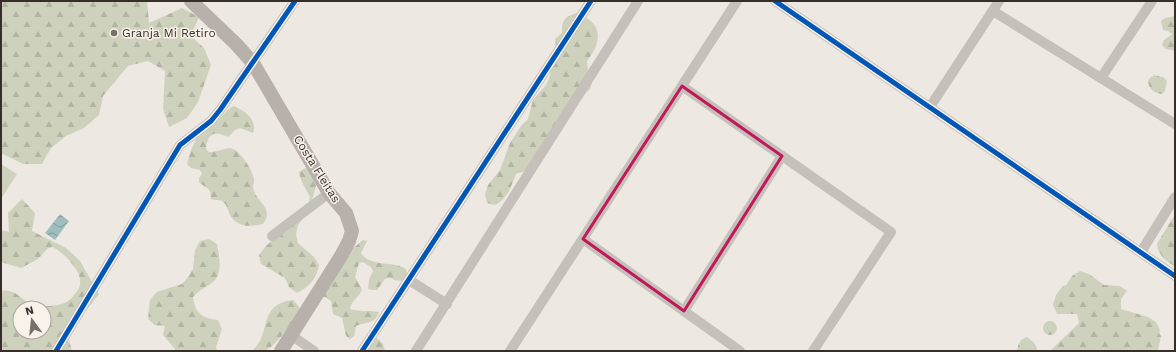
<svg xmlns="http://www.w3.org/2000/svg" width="1176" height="352" font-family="'Work Sans',sans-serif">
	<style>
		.grass { fill: #ced2bd }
		.forest { fill: url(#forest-firs); fill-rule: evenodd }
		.water { fill: url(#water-waves) }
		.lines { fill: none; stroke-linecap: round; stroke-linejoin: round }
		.street { stroke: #c6c0bb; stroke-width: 10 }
		.secondary { stroke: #b7b0ab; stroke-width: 14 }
		.cycleway-casing { stroke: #f9f2ea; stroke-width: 8 }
		.cycleway { stroke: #0057b8; stroke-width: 5 }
		.marked { fill: none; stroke: #c2185b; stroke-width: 3; stroke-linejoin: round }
		.poi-dot { fill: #776f6a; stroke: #f9f2ea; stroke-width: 1.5 }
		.labels { text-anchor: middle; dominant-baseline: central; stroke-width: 3; stroke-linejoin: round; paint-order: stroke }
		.poi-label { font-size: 12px; fill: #372e29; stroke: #f9f2ea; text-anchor: start }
		.street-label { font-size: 12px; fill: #372e29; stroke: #f9f2ea }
	</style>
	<defs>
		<pattern id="forest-firs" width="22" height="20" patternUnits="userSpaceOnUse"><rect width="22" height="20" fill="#ced2bd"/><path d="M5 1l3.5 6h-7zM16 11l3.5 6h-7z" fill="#b2b5a2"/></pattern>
		<pattern id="water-waves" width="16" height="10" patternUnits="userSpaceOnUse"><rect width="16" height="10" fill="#9fbdbe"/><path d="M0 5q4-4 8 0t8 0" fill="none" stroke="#829a9a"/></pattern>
	</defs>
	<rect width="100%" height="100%" fill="#ede8e2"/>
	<!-- grass -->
	<polygon class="grass" points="1,164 17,174 1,199"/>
	<!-- forest -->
	<g class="forest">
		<polygon points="1,1 147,1 149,23 182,8 199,17 191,36 204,48 211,65 198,102 187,118 169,127 163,109 165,71 148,61 128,66 103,96 99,115 84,128 66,136 51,148 42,164 23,164 1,153"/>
		<path d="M 577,13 C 580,14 585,16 588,19 C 605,30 597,49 587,61 L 588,71 L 593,79 L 590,89 L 583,95 L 525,171 L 516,174 C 511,187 508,198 495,205 L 487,203 L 485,194 L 488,185 L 500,170 L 510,143 L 521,126 L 528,119 L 533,100 L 546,85 L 550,76 L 552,67 L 557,58 L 555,39 L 562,33 C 562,20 564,17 577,13 Z"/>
		<polygon points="1175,16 1175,51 1166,49 1162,45 1164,40 1172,34 1168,31 1163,30 1161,21 1165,18"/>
		<path d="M 1155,75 L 1161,77 L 1163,77 L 1167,81 L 1165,91 L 1162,94 C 1150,93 1142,79 1155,75 Z"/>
		<path d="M 234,106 C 245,111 258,120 253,133 L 240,128 L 235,130 L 228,137 C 225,136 222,134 219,134 C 210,131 206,142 206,149 L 209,152 C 217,152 229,146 233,149 C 241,152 253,171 254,179 C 254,184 252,187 254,191 C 259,204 274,209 263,224 C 250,227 236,228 229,213 C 228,210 227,205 223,202 C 220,199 215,201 211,199 C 211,186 206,189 199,182 L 199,178 L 202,174 L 200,170 L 191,168 L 187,164 C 190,153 194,139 203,131 C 207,127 212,126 216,122 C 223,117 226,109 234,106 Z"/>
		<path d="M 307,167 L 317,182 L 312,200 L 304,217 L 298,225 L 296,234 L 298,243 L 314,257 L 319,265 C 317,278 309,287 297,293 L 289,287 L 285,278 L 261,264 L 259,255 L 265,247 L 308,207 L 310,197 L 301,180 L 299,172 Z"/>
		<path d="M 22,199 L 35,213 L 32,231 L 66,248 L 80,261 L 99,294 L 87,309 L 70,317 L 67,334 L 72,351 L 1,351 L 1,291 C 15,288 20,299 31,304 C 35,306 41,306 46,306 C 62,306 70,303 79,288 C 82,282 79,273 75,268 C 69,259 63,253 53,247 L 48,248 L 38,259 L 21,268 L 1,262 L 1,230 L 9,232 L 8,213 ZM 20,308 L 44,308 L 44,332 L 20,332 Z"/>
		<polygon points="1175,214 1175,267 1163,258 1158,250 1157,244"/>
		<path d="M 209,239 L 217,244 C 219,255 223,273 214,281 C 206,288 200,289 193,297 C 195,314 203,318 218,320 L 222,329 L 216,347 L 217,351 L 175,351 L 175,349 L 163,335 L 165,326 L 155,325 L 148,319 L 150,300 L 157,292 L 182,284 L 188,277 L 193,269 L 195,250 L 200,241 Z"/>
		<path d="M 363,240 L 367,241 L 361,253 C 371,268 392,260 406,269 L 407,273 L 403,281 L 394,280 L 390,278 L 385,279 L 377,290 L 373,290 L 368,289 L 369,280 L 373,271 L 371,267 L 363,262 L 359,263 L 355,277 L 362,289 C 360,297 351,300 350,309 C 362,312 368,310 379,312 C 375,324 366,322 356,326 L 354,336 L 350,339 L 346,336 L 342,318 L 333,314 L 331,301 L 323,296 L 352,249 Z"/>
		<polygon points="1080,271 1089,274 1104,285 1120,286 1127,291 1121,299 1121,309 1148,317 1156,322 1160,330 1159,333 1161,336 1158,350 1159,351 1050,351 1079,323 1077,314 1057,314 1053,305 1056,295 1062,287 1066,285 1072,276"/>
		<path d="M 293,300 L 300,308 C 296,318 274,349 264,351 C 260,352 255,351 251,351 C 273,336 256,304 293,300 Z"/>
		<circle cx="1050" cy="328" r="7"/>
		<path d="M 1027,337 C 1032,341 1037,344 1037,351 L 1017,351 C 1018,344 1020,339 1027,337 Z"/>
		<polygon points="377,338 383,344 385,351 357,351 362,342"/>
	</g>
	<!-- water -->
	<polygon class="water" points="60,214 69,221 55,240 45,233"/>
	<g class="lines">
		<!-- street -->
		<g class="street">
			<polyline points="775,1 1175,276"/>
			<polyline points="993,11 1175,124"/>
			<polyline points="1101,78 1152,1"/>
			<polyline points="682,86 891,232 813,351"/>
			<polyline points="930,107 999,1"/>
			<polyline points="272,236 329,193"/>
			<polyline points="583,239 740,351"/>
			<polyline points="1141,252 1175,197"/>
			<polyline points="409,280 447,304"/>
			<polyline points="684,311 782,156"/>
			<polyline points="291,335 314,351"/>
			<polyline points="56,351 180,145 211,121 220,110 295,1"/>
			<polyline points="362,351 591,1"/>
			<polyline points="416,351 638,1"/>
			<polyline points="510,351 737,1"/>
		</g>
		<!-- secondary -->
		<polyline class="secondary" points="191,1 236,44 253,63 329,193 346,213 352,231 349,241 341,256 281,351"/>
		<defs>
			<g id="cycleway">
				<polyline points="775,1 1175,276"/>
				<polyline points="56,351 180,145 211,121 220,110 295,1"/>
				<polyline points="362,351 591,1"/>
			</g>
		</defs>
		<!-- cycleway casing -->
		<use href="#cycleway" class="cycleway-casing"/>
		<!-- cycleway -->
		<use href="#cycleway" class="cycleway"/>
	</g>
	<!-- marked area -->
	<path class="marked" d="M 682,86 L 782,156 L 684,311 L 583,239 Z"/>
	<!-- markers -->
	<circle class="poi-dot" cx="114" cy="33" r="4"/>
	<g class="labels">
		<!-- poi labels -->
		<g class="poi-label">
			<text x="122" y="33">Granja Mi Retiro</text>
		</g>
		<!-- street labels -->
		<g class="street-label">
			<text transform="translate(317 169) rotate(58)">Costa Fleitas</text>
		</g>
	</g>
	<!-- border -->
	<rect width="1176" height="352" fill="none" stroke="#372e29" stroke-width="4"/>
	<!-- north arrow -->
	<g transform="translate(32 320) rotate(345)"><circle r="19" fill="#f9f2ea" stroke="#aba49d"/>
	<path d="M0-3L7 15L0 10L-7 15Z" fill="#776f6a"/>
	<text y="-6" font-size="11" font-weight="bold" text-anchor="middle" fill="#372e29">N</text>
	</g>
</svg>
